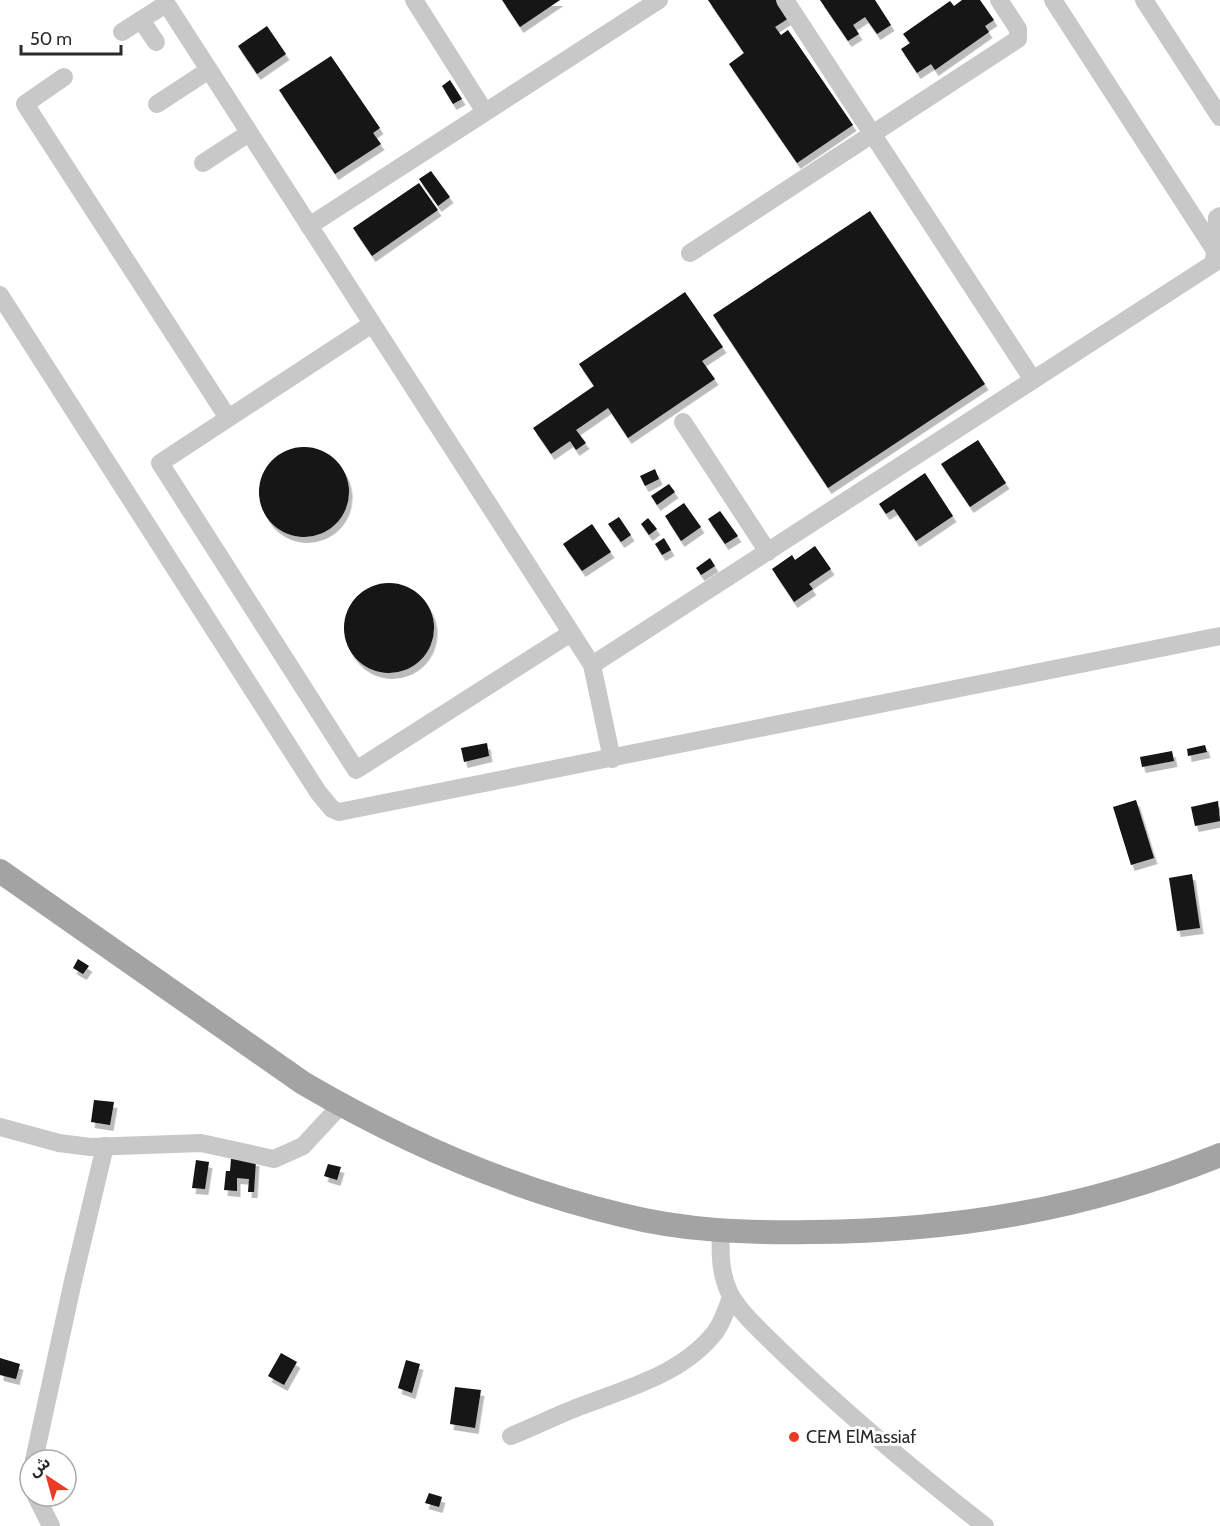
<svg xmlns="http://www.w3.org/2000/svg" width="1220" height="1526" font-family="Cabin,'Noto Sans Arabic',sans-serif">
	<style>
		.building { fill: #121212; filter: url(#shadow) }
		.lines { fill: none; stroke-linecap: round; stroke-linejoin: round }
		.minor { stroke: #c8c8c8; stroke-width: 18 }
		.major { stroke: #a3a3a3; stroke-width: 24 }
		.poi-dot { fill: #eb3a25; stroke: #fff; stroke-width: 2 }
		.labels { text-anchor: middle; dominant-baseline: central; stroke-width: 6; stroke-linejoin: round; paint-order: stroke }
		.poi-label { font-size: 18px; fill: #2b2b2b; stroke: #fff; text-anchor: start }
	</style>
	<defs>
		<filter id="shadow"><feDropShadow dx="3.5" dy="6" stdDeviation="0" flood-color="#0004"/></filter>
	</defs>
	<rect width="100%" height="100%" fill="#fff"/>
	<!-- building -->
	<g class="building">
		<polygon points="502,0 560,0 520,27"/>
		<polygon points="708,0 777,0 789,18 775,27 781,35 788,30 853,125 797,163 729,64 744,53"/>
		<polygon points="820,0 875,0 891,25 877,34 865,17 853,25 859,34 848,41"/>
		<polygon points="962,0 980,0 994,20 985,26 989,32 935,70 931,64 917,73 901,49 910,43 903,34 950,1 954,6"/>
		<polygon points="267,26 286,54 257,74 238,46"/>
		<polygon points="331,56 380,128 373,133 381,144 335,174 279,90"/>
		<polygon points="450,80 462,99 453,104 442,86"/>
		<polygon points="431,171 450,197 438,206 419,179"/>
		<polygon points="419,183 438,210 372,256 353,228"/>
		<polygon points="870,211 985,384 828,488 713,315"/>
		<polygon points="685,292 723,347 702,361 715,379 628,438 608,408 576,430 586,443 576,450 570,441 551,454 533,428 594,386 579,364"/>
		<polygon points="978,440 1006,483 970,507 941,464"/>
		<circle cx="304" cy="492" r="45"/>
		<polygon points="655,469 659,479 645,486 640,476"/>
		<polygon points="925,473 953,516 916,541 894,509 886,514 879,504"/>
		<polygon points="669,484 675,492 657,505 651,496"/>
		<polygon points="684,503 701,527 681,541 665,516"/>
		<polygon points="720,511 738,536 725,544 708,519"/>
		<polygon points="619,517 631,535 621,542 608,524"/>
		<polygon points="648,518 657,529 649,535 641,524"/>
		<polygon points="592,524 611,552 582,571 563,544"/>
		<polygon points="664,538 671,550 662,555 655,544"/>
		<polygon points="815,546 831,569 809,584 813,589 794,602 772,569 792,555 795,560"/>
		<polygon points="710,558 715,566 701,575 696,568"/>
		<circle cx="389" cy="628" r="45"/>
		<polygon points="487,743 489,756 464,762 461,748"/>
		<polygon points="1205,745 1207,752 1188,756 1187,749"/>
		<polygon points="1172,751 1174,761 1142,767 1140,757"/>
		<polygon points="1136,800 1154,858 1131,865 1113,807"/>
		<polygon points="1218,801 1220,821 1195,826 1191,807"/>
		<polygon points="1192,874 1200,928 1177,931 1169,878"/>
		<polygon points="78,959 89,966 83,974 73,968"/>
		<polygon points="94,1100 114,1102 110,1125 91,1122"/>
		<polygon points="231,1159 256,1160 254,1192 248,1192 249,1179 237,1178 237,1191 224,1190 226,1171 230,1171"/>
		<polygon points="196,1160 209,1162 205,1189 192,1188"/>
		<polygon points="328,1164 341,1167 337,1180 324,1176"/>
		<polygon points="281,1353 297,1362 284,1385 268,1376"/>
		<polygon points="0,1358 20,1364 16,1379 0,1375"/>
		<polygon points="406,1360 420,1364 412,1393 398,1388"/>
		<polygon points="455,1387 481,1390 475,1428 450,1424"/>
		<polygon points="429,1493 442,1497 439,1507 425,1503"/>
	</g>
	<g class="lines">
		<!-- minor -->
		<g class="minor">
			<polyline points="164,0 592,665 612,759"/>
			<polyline points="414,0 485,112"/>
			<polyline points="785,0 1033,380"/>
			<polyline points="1053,0 1216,252"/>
			<polyline points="1144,0 1220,117"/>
			<polyline points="141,20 156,42"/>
			<polyline points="122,32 166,4"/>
			<polyline points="64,77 25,104 228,418"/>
			<polyline points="157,104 209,70"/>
			<polyline points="203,163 249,133"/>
			<polyline points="309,226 659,0"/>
			<polyline points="690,253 1018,39 1018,29 999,0"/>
			<polyline points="0,295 318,792 332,809 339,812 1220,636"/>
			<polyline points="372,324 160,463 356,770 571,633"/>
			<polyline points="683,422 768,552"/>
			<polyline points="592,665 1214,263 1217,218 1220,216"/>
			<polyline points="0,1127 59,1143 90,1147 201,1143 274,1159 303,1146 341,1105"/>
			<path d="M 721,1231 C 720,1253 720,1274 730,1294 C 741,1314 763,1333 779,1349 C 842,1410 916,1472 985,1526"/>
			<path d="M 511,1436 C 536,1426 559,1414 584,1405 C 631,1387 684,1373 716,1331 C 723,1321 727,1308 731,1297"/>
			<polyline points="34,1460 73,1281 105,1146"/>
			<polyline points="36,1496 51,1526"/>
		</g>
		<!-- major -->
		<path class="major" d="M 0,871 L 303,1083 C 404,1142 508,1188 622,1215 C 684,1231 748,1233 812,1232 C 955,1231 1087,1209 1220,1155"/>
	</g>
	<!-- markers -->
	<circle class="poi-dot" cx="794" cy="1437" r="6"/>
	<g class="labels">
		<!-- poi labels -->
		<g class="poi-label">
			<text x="806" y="1437">CEM ElMassiaf</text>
		</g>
	</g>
	<!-- north arrow -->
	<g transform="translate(48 1478) rotate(324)"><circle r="28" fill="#ffffff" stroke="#aaaaaa" stroke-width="1.5"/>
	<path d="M0-4.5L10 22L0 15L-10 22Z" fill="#eb3a25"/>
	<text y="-9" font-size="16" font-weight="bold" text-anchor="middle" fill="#2b2b2b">ش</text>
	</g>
	<!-- scale -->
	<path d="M21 45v9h100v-9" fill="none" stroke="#2b2b2b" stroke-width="3"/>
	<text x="30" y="45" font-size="18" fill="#2b2b2b" stroke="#ffffff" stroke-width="4.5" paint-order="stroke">50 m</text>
</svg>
